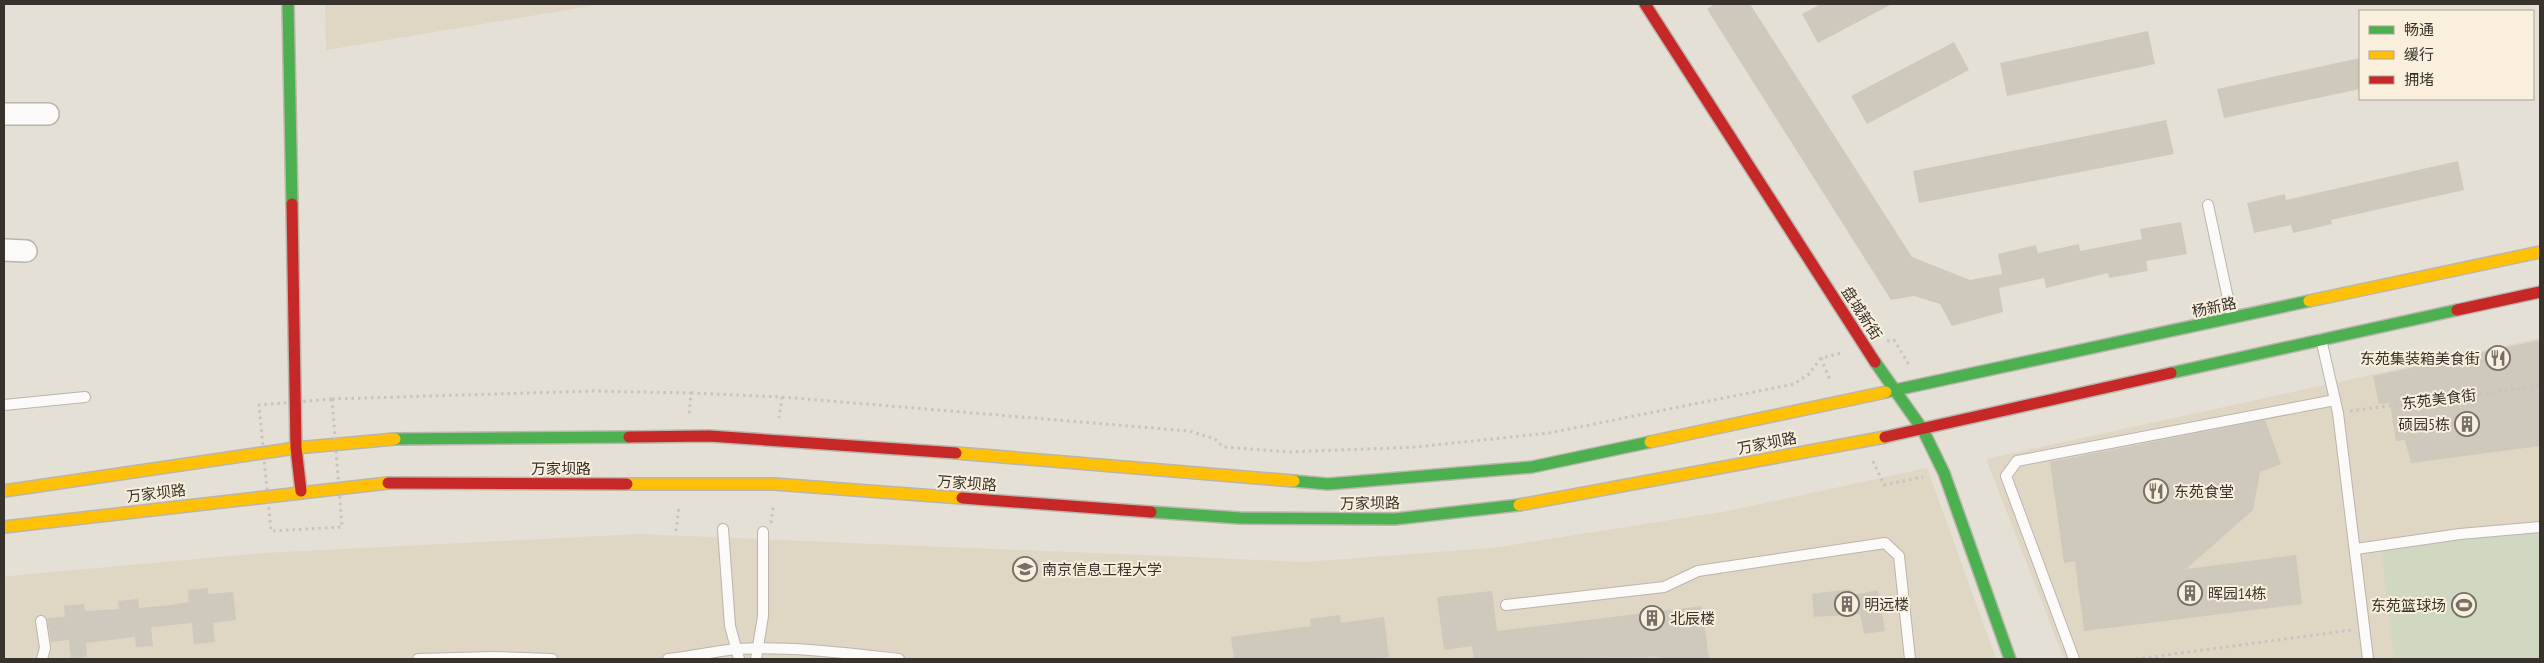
<svg xmlns="http://www.w3.org/2000/svg" width="2544" height="663" font-family="'PT Sans Narrow','Noto Sans SC',sans-serif">
	<style>
		.built { fill: #dfd6c4 }
		.pitch { fill: #d1d8c1 }
		.building { fill: #cec8bd }
		.lines { fill: none; stroke-linecap: round; stroke-linejoin: round }
		.lane-casing { stroke: #bab5ad; stroke-width: 12 }
		.street-casing { stroke: #bab5ad; stroke-width: 24 }
		.fast-casing { stroke: #bab5ad; stroke-width: 14 }
		.slow-casing { stroke: #bab5ad; stroke-width: 14 }
		.jam-casing { stroke: #bab5ad; stroke-width: 14 }
		.path { stroke: #c6c3c1; stroke-width: 3; stroke-dasharray: 2.5 4; stroke-linecap: butt }
		.lane { stroke: #fbfaf9; stroke-width: 10 }
		.street { stroke: #fbfaf9; stroke-width: 21 }
		.fast { stroke: #4caf50; stroke-width: 11 }
		.slow { stroke: #ffc107; stroke-width: 11 }
		.jam { stroke: #c62828; stroke-width: 11 }
		.labels { text-anchor: middle; dominant-baseline: central; stroke-width: 4; stroke-linejoin: round; paint-order: stroke }
		.street-label { font-size: 15px; fill: #37332c; stroke: #f9efdc }
		.poi-label { font-size: 15px; fill: #37332c; stroke: #f9efdc; text-anchor: start }
	</style>
	<rect width="100%" height="100%" fill="#e5e0d5"/>
	<!-- built -->
	<g class="built">
		<polygon points="325,4 602,4 326,50"/>
		<polygon points="2540,338 2540,659 2064,659 1986,459"/>
		<polygon points="1927,468 1996,659 4,659 4,577 8,576 264,553 639,534 1305,562 1492,548 1728,511"/>
	</g>
	<!-- pitch -->
	<polygon class="pitch" points="2540,531 2540,659 2394,659 2381,550"/>
	<!-- building -->
	<g class="building">
		<polygon points="1715,4 1750,4 1912,257 1970,280 2002,274 1998,254 2036,245 2038,253 2079,244 2080,251 2142,239 2140,229 2181,222 2187,254 2146,261 2148,271 2109,278 2108,273 2046,288 2044,278 1999,288 2003,312 1952,326 1940,304 1914,296 1891,300 1707,9"/>
		<polygon points="1821,4 1892,4 1818,43 1802,14"/>
		<polygon points="2148,31 2155,64 2007,96 2000,63"/>
		<polygon points="1954,42 1969,70 1867,124 1851,96"/>
		<polygon points="2360,58 2360,89 2224,118 2217,89"/>
		<polygon points="2166,120 2174,154 1919,203 1913,171"/>
		<polygon points="2458,161 2464,190 2331,220 2332,224 2293,233 2291,225 2254,233 2247,203 2285,194 2286,200"/>
		<polygon points="2540,340 2540,446 2411,463 2405,440 2396,441 2390,403 2379,404 2373,376"/>
		<polygon points="2265,420 2281,464 2260,472 2253,510 2186,569 2296,555 2302,604 2084,631 2075,561 2064,563 2050,462"/>
		<polygon points="208,588 208,594 233,592 236,620 213,623 215,642 194,644 192,623 151,627 153,646 136,647 135,637 86,643 87,657 71,658 69,640 51,642 47,618 65,617 64,606 84,604 85,611 119,609 118,601 138,599 139,608 172,605 189,602 188,590"/>
		<polygon points="1850,589 1854,595 1878,590 1885,631 1864,634 1860,614 1814,617 1812,594"/>
		<polygon points="1492,591 1497,631 1702,606 1709,659 1660,659 1660,657 1474,659 1472,646 1444,650 1437,597"/>
		<polygon points="1340,615 1341,623 1384,617 1389,657 1368,659 1234,659 1231,637 1311,626 1310,619"/>
	</g>
	<g class="lines">
		<defs>
			<g id="lane">
				<polyline points="2208,205 2232,317"/>
				<polyline points="2321,339 2338,413 2368,659"/>
				<polyline points="4,405 85,397"/>
				<polyline points="723,529 730,626 739,659"/>
				<polyline points="2356,549 2460,534 2540,527"/>
				<polyline points="1506,605 1664,587 1698,571 1885,543 1899,556 1910,659"/>
				<polyline points="41,621 45,648 42,659"/>
				<polyline points="418,659 493,657 552,659"/>
				<path d="M 668,659 C 691,657 714,651 737,649 C 790,646 846,653 899,659"/>
				<polyline points="756,659 763,616 763,532"/>
				<polyline points="2074,659 2006,476 2017,461 2335,400"/>
			</g>
			<g id="street">
				<polyline points="4,114 48,114"/>
				<polyline points="4,250 26,251"/>
			</g>
			<g id="fast">
				<polyline points="288,4 292,204"/>
				<polyline points="1875,362 1923,430 1944,473 2010,659"/>
				<polyline points="2171,373 2457,310"/>
				<polyline points="1886,392 2309,301"/>
				<polyline points="395,439 629,437"/>
				<polyline points="1294,481 1328,484 1532,467 1650,442"/>
				<polyline points="1151,512 1240,518 1395,519 1519,505"/>
			</g>
			<g id="slow">
				<polyline points="2309,301 2540,252"/>
				<polyline points="1650,442 1886,392"/>
				<polyline points="956,453 1294,481"/>
				<polyline points="627,484 774,484 962,498"/>
				<polyline points="4,491 296,448 395,439"/>
				<polyline points="1519,505 1885,437"/>
				<polyline points="4,527 388,483"/>
			</g>
			<g id="jam">
				<polyline points="1645,4 1875,362"/>
				<polyline points="292,204 296,448 301,491"/>
				<polyline points="2457,310 2540,292"/>
				<polyline points="629,437 709,436 956,453"/>
				<polyline points="1885,437 2171,373"/>
				<polyline points="388,483 627,484"/>
				<polyline points="962,498 1151,512"/>
			</g>
		</defs>
		<!-- lane casing -->
		<use href="#lane" class="lane-casing"/>
		<!-- street casing -->
		<use href="#street" class="street-casing"/>
		<!-- fast casing -->
		<use href="#fast" class="fast-casing"/>
		<!-- slow casing -->
		<use href="#slow" class="slow-casing"/>
		<!-- jam casing -->
		<use href="#jam" class="jam-casing"/>
		<!-- path -->
		<g class="path">
			<polyline points="1887,341 1894,340 1909,365"/>
			<polyline points="1821,358 1830,380"/>
			<polyline points="691,393 782,397 779,418"/>
			<polyline points="782,397 1189,431 1215,439 1223,447 1288,452 1416,447 1549,433 1794,384 1809,374 1821,358 1842,353"/>
			<polyline points="332,399 594,391 691,393 689,415"/>
			<polygon points="332,399 342,527 271,531 259,405"/>
			<polyline points="2350,411 2540,386"/>
			<polyline points="1873,461 1884,485 1923,477"/>
			<polyline points="771,523 773,507"/>
			<polyline points="676,531 679,506"/>
			<polyline points="2136,659 2352,630"/>
		</g>
		<!-- lane -->
		<use href="#lane" class="lane"/>
		<!-- street -->
		<use href="#street" class="street"/>
		<!-- fast -->
		<use href="#fast" class="fast"/>
		<!-- slow -->
		<use href="#slow" class="slow"/>
		<!-- jam -->
		<use href="#jam" class="jam"/>
	</g>
	<!-- icons -->
	<defs>
		<symbol id="restaurant-ring" viewBox="-11 -11 22 22"><circle r="9.5" fill="#f9efdc" stroke="#747067" stroke-width="1.5"/><path d="M-5-6h1v4h1v-4h1v4h1v-4h1v5L-1.5 .5V6h-2V.5L-5-1ZM5-6V6H3V1.5H1.5Q1.5-4 5-6Z" fill="#747067"/></symbol>
		<symbol id="building-ring" viewBox="-11 -11 22 22"><circle r="9.5" fill="#f9efdc" stroke="#747067" stroke-width="1.5"/><path d="M-4-6H4V6H1V3H-1V6H-4ZM-2.5-4.3h1.7v1.8h-1.7ZM.8-4.3h1.7v1.8H.8ZM-2.5-1h1.7V.8h-1.7ZM.8-1h1.7V.8H.8Z" fill="#747067"/></symbol>
		<symbol id="university-ring" viewBox="-11 -11 22 22"><circle r="9.5" fill="#f9efdc" stroke="#747067" stroke-width="1.5"/><path d="M0-5L7-2L0 1L-7-2ZM-4 1L0 2.5L4 1V4Q0 6-4 4Z" fill="#747067"/></symbol>
		<symbol id="stadium-ring" viewBox="-11 -11 22 22"><circle r="9.5" fill="#f9efdc" stroke="#747067" stroke-width="1.5"/><path d="M0-5a6.5 5 0 1 0 0 10a6.5 5 0 1 0 0-10ZM-3.5-1.8h7v3.6h-7Z" fill="#747067"/></symbol>
	</defs>
	<g fill-rule="evenodd">
		<use href="#restaurant-ring" x="2484" y="344" width="28" height="28"/>
		<use href="#building-ring" x="2453" y="410" width="28" height="28"/>
		<use href="#restaurant-ring" x="2142" y="477" width="28" height="28"/>
		<use href="#university-ring" x="1011" y="555" width="28" height="28"/>
		<use href="#building-ring" x="2176" y="579" width="28" height="28"/>
		<use href="#building-ring" x="1833" y="590" width="28" height="28"/>
		<use href="#stadium-ring" x="2450" y="591" width="28" height="28"/>
		<use href="#building-ring" x="1638" y="604" width="28" height="28"/>
	</g>
	<g class="labels">
		<!-- street labels -->
		<g class="street-label">
			<text transform="translate(2214 307) rotate(-12)">杨新路</text>
			<text transform="translate(1862 313) rotate(57)">盘城新街</text>
			<text transform="translate(2439 399) rotate(-7)">东苑美食街</text>
			<text transform="translate(1767 443) rotate(-11)">万家坝路</text>
			<text x="561" y="468">万家坝路</text>
			<text transform="translate(967 483) rotate(4)">万家坝路</text>
			<text transform="translate(156 493) rotate(-7)">万家坝路</text>
			<text transform="translate(1370 503) rotate(-1)">万家坝路</text>
		</g>
		<!-- poi labels -->
		<g class="poi-label">
			<text x="2480" y="358" text-anchor="end">东苑集装箱美食街</text>
			<text x="2450" y="424" text-anchor="end">硕园5栋</text>
			<text x="2174" y="491">东苑食堂</text>
			<text x="1042" y="569">南京信息工程大学</text>
			<text x="2208" y="593">晖园14栋</text>
			<text x="1864" y="604">明远楼</text>
			<text x="2446" y="605" text-anchor="end">东苑篮球场</text>
			<text x="1670" y="618">北辰楼</text>
		</g>
	</g>
	<!-- border -->
	<rect width="2544" height="663" fill="none" stroke="#37332c" stroke-width="10"/>
	<!-- legend -->
	<rect x="2359" y="10" width="175" height="90" fill="#f9efdc" stroke="#aba496"/>
	<rect x="2369" y="26" width="25" height="8" fill="#4caf50" stroke="#aba496"/>
	<text x="2404" y="35" font-size="15" fill="#37332c">畅通</text>
	<rect x="2369" y="51" width="25" height="8" fill="#ffc107" stroke="#aba496"/>
	<text x="2404" y="60" font-size="15" fill="#37332c">缓行</text>
	<rect x="2369" y="76" width="25" height="8" fill="#c62828" stroke="#aba496"/>
	<text x="2404" y="85" font-size="15" fill="#37332c">拥堵</text>
</svg>
